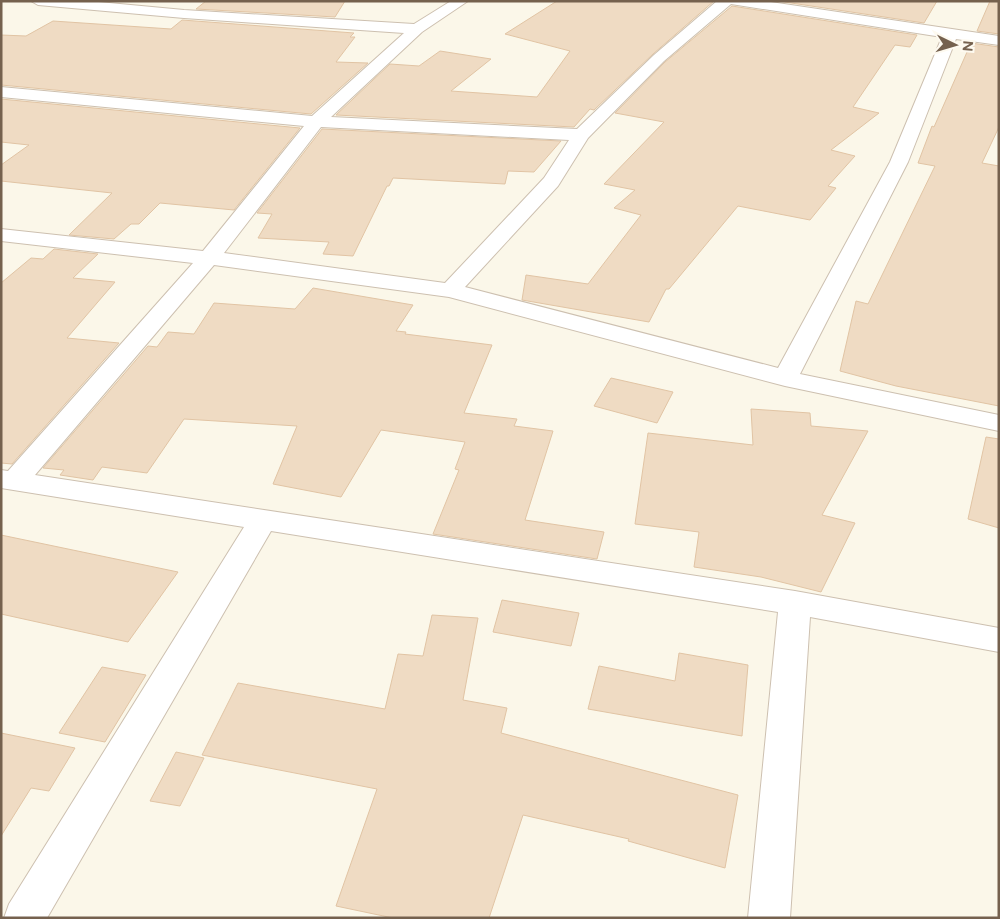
<svg xmlns="http://www.w3.org/2000/svg" width="1000" height="919" font-family="Figtree,sans-serif">
	<style>
		.building { fill: #efdbc3; stroke: #e1c4a4 }
		.lines { fill: none; stroke-linecap: round; stroke-linejoin: round }
		.minor-casing { stroke: #cdc0b0; stroke-width: 2 }
		.minor { fill: #fff; fill-rule: evenodd }
	</style>
	<rect width="100%" height="100%" fill="#fbf7e9"/>
	<!-- building -->
	<g class="building">
		<polygon points="206,1 345,1 335,17 196,9"/>
		<polygon points="557,1 714,1 653,54 594,110 590,109 574,127 336,115 390,64 419,66 440,51 491,59 451,91 537,97 570,51 505,34"/>
		<polygon points="778,1 937,1 924,23"/>
		<polygon points="990,1 999,1 999,34 977,31"/>
		<polygon points="732,6 917,35 910,47 895,45 853,107 879,113 831,150 855,156 828,186 836,188 810,220 738,206 669,289 666,289 649,322 522,300 526,275 588,284 641,215 614,208 635,190 604,184 664,122 615,113 665,62"/>
		<polygon points="182,20 354,33 350,37 355,37 336,62 368,63 311,114 1,85 1,35 26,36 53,21 171,29"/>
		<polygon points="971,43 999,47 999,127 982,163 999,166 999,406 896,386 840,371 856,301 868,304 935,166 918,163 932,126 934,127"/>
		<polygon points="1,99 300,128 234,210 160,203 139,224 131,224 114,239 69,235 112,193 1,181 1,165 29,145 1,142"/>
		<polygon points="322,129 561,141 534,172 508,171 505,184 393,178 389,186 387,186 353,256 323,254 329,242 258,238 272,214 257,213"/>
		<polygon points="54,249 98,254 73,278 115,282 67,338 119,343 12,464 1,463 1,283 31,258 43,259"/>
		<polygon points="313,288 413,305 396,331 406,332 405,334 492,345 464,413 517,419 514,426 553,431 525,520 604,532 597,559 433,534 459,470 455,469 465,442 381,430 341,497 273,484 297,426 184,419 147,473 102,467 93,480 60,475 64,470 43,468 148,346 157,347 168,332 194,334 214,303 295,309"/>
		<polygon points="611,378 673,392 657,423 594,406"/>
		<polygon points="751,409 810,413 811,426 868,431 822,515 855,523 821,592 761,577 694,567 699,532 635,524 648,433 753,445"/>
		<polygon points="986,437 999,439 999,528 968,519"/>
		<polygon points="1,535 178,572 128,642 1,614"/>
		<polygon points="502,600 579,613 571,646 493,632"/>
		<polygon points="432,615 478,618 463,700 507,708 501,733 738,795 725,868 628,841 629,839 523,815 489,918 393,918 336,906 377,789 202,755 238,683 385,709 398,654 423,656"/>
		<polygon points="679,653 748,665 742,736 588,709 599,666 675,681"/>
		<polygon points="102,667 146,675 105,742 59,733"/>
		<polygon points="1,733 75,748 49,791 31,788 1,836"/>
		<polygon points="176,752 204,758 180,806 150,801"/>
	</g>
	<g class="lines">
		<defs>
			<path id="minor" d="M 31,1 L 88,1 L 184,10 L 414,24 L 451,1 L 468,1 L 422,32 L 331,117 L 577,129 L 654,55 L 717,1 L 764,1 L 999,36 L 999,45 L 956,39 L 908,162 L 800,374 L 999,415 L 999,431 L 785,386 L 449,297 L 214,265 L 35,475 L 795,591 L 999,628 L 999,652 L 810,617 L 790,918 L 748,918 L 778,612 L 271,531 L 47,918 L 4,918 L 9,904 L 244,527 L 1,488 L 1,470 L 8,471 L 193,263 L 1,241 L 1,229 L 203,251 L 304,126 L 1,97 L 1,87 L 312,116 L 404,33 L 184,18 L 38,5 ZM 731,4 L 942,37 L 890,162 L 778,368 L 465,287 L 558,186 L 588,138 L 664,61 ZM 321,127 L 569,140 L 544,178 L 445,283 L 224,253 Z"/>
		</defs>
		<!-- minor casing -->
		<use href="#minor" class="minor-casing"/>
		<!-- minor -->
		<use href="#minor" class="minor"/>
	</g>
	<!-- border -->
	<rect width="1000" height="919" fill="none" stroke="#75614e" stroke-width="5"/>
	<!-- north arrow -->
	<g transform="translate(955 45) rotate(95)" stroke="#fefaf0" stroke-width="4" paint-order="stroke">
	<path d="M0-4L9 19L0 12L-9 19Z" fill="#75614e"/>
	<text y="-8" font-size="14" font-weight="bold" text-anchor="middle" fill="#75614e">N</text>
	</g>
</svg>
